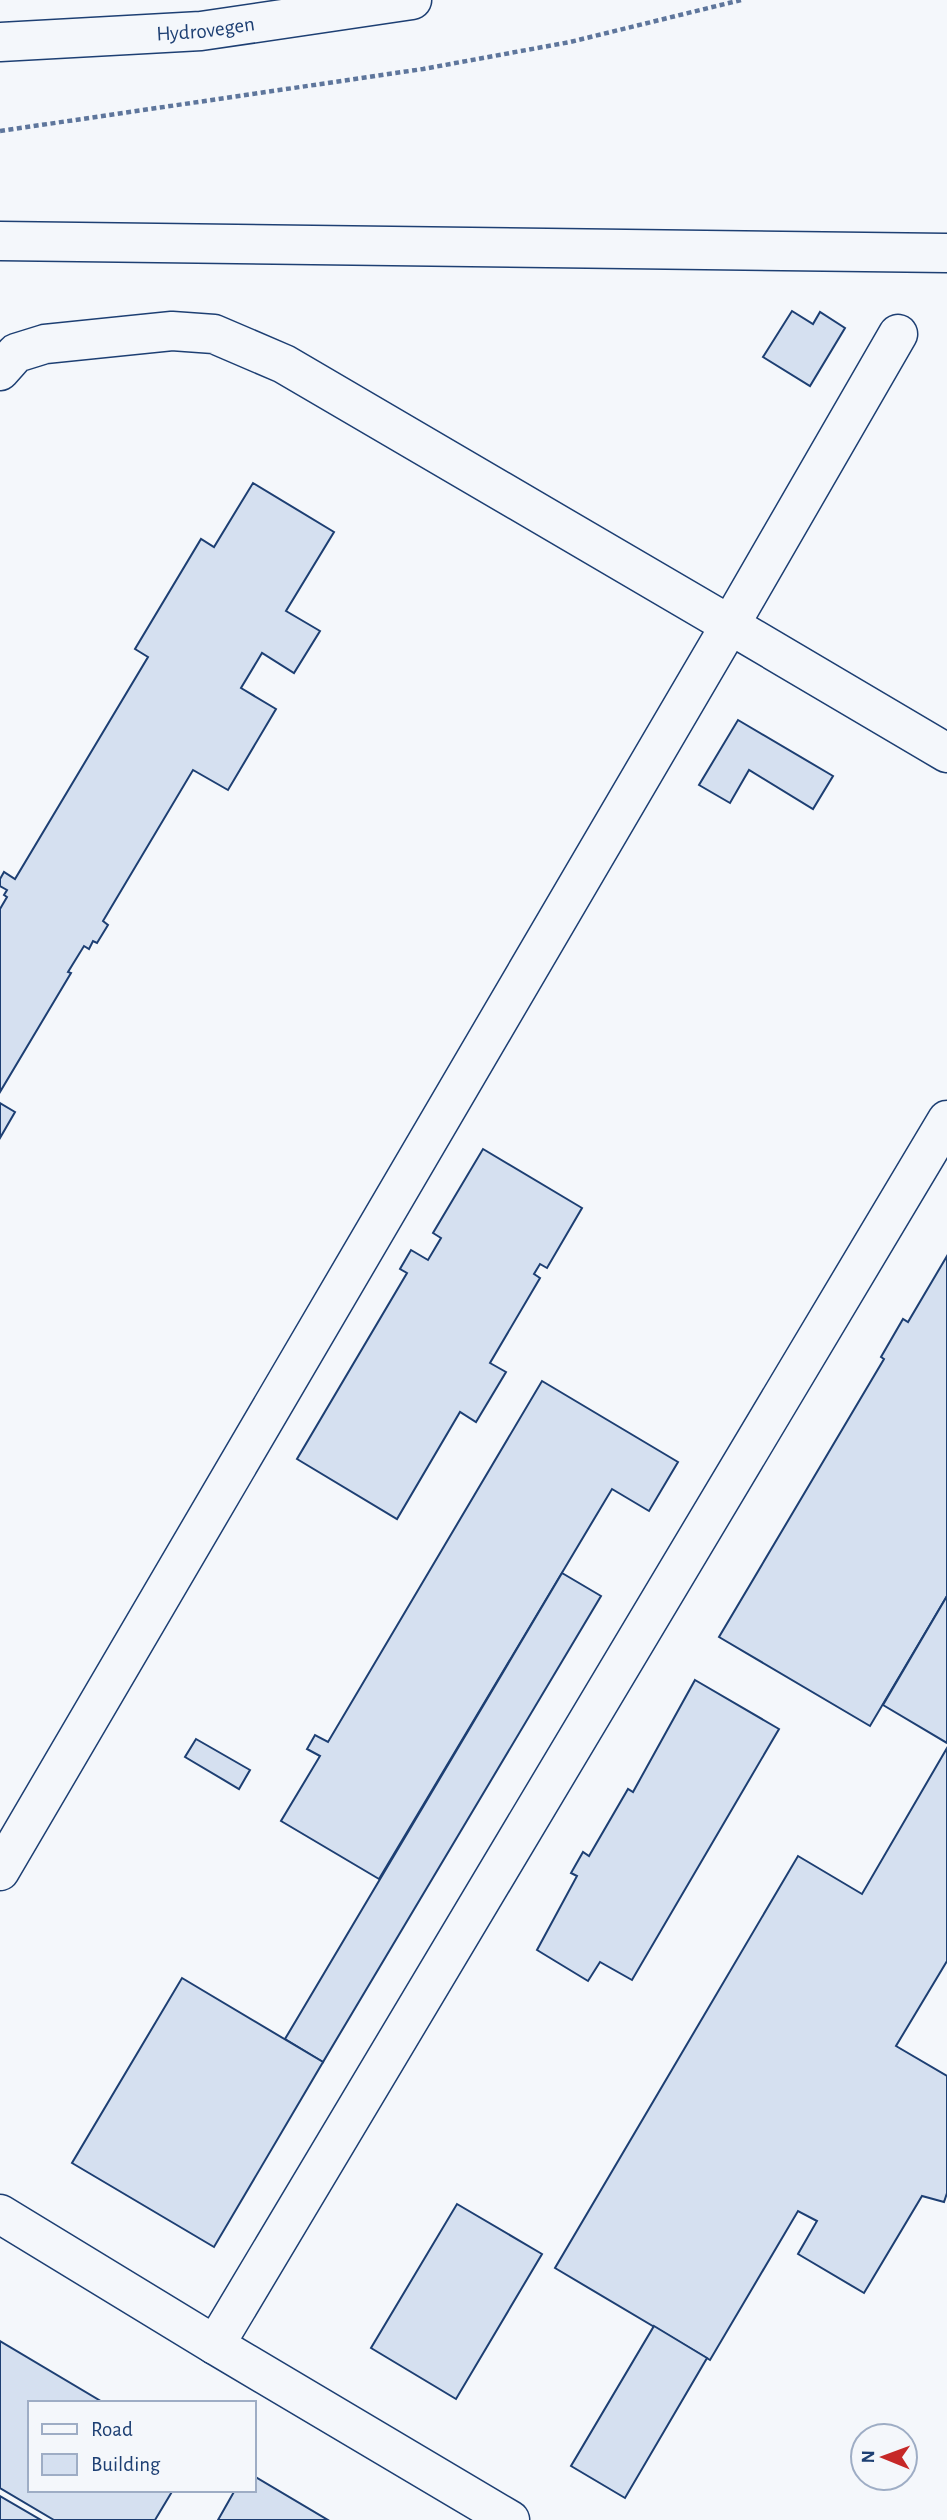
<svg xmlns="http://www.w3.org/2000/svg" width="947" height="2520" font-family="'Alegreya Sans',sans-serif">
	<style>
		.building { fill: #d5e0f0; stroke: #1d3f73; stroke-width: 2 }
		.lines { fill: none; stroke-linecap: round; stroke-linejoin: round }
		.minor-casing { stroke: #1d3f73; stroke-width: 41 }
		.path { stroke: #5e769c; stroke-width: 4.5; stroke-dasharray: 5 3.5; stroke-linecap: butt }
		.minor { stroke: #f4f7fb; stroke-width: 38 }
		.labels { text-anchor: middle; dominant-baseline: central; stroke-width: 5; stroke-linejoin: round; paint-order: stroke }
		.street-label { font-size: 21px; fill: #1d3f73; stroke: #f4f7fb }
	</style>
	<rect width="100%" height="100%" fill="#f4f7fb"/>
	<!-- building -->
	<g class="building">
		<polygon points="792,311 813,324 820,312 845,328 810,386 763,357"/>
		<polygon points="253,483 334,532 286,611 320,631 294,673 262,653 241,688 276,709 228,790 193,770 103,921 108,925 97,943 93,941 89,949 84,946 68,972 71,973 0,1092 0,909 7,897 4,895 7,890 0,886 0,879 4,872 15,879 148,657 135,649 201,539 214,547"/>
		<polygon points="738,720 833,776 813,809 749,770 730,803 699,785"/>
		<polygon points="0,1103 15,1112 0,1138"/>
		<polygon points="483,1149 582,1208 547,1268 540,1264 534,1274 540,1278 490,1363 506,1372 476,1422 460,1412 397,1519 297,1459 407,1273 400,1269 411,1250 428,1260 441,1238 433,1233"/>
		<polygon points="947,1256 947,1596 870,1726 719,1637 884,1359 881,1357 903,1319 908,1322"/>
		<polygon points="542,1381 678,1462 649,1511 612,1489 379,1879 281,1821 320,1756 307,1749 315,1735 328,1742"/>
		<polygon points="562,1573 601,1596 323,2062 285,2039"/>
		<polygon points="947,1596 947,1743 883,1705"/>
		<polygon points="695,1680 779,1729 632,1980 600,1962 588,1981 537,1950 577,1876 571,1873 583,1852 589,1856 628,1789 633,1792"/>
		<polygon points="196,1739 250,1770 239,1789 185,1757"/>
		<polygon points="947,1748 947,1961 896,2046 947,2076 947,2193 944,2202 922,2196 864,2293 798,2254 817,2221 798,2211 710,2360 555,2268 798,1856 862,1894"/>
		<polygon points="182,1978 323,2062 214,2247 72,2163"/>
		<polygon points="457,2204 542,2254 456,2399 371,2348"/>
		<polygon points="654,2326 707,2358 625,2498 571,2466"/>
		<polygon points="0,2341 104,2403 30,2403 30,2490 173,2490 155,2520 54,2520 0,2488"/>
		<polygon points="254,2476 328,2520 218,2520 235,2490 254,2490"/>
		<polygon points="0,2496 41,2520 0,2520"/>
	</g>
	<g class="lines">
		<defs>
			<g id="minor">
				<path id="s1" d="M 0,42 L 201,31 L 412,0"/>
				<polyline points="0,241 947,253"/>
				<polyline points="0,371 16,353 45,344 172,331 214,334 284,364 730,625 898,334"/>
				<polyline points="0,1871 730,625 947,753"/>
				<polyline points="0,2214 215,2345 947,1120"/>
				<polyline points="215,2345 510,2520"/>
			</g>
		</defs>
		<!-- minor casing -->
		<use href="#minor" class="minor-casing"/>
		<!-- path -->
		<polyline class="path" points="0,131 423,69 570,42 741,0"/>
		<!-- minor -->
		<use href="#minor" class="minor"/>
	</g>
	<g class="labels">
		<!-- street labels -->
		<g class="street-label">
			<text stroke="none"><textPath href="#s1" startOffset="206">Hydrovegen</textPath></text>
		</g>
	</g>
	<!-- legend -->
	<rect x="28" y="2401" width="228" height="91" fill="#f4f7fb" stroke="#9eadc5" stroke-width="2"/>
	<rect x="42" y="2424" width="35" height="10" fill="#f4f7fb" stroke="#9eadc5" stroke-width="2"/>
	<text x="91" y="2436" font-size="21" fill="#1d3f73">Road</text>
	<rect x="42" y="2454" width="35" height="21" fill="#d5e0f0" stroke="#9eadc5" stroke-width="2"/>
	<text x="91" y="2471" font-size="21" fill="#1d3f73">Building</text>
	<!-- north arrow -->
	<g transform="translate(884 2457) rotate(271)"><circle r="33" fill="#f4f7fb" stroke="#9eadc5" stroke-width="2"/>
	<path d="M0-5L12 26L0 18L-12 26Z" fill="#c62828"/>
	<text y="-10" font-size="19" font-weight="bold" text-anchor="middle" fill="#1d3f73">N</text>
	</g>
</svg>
